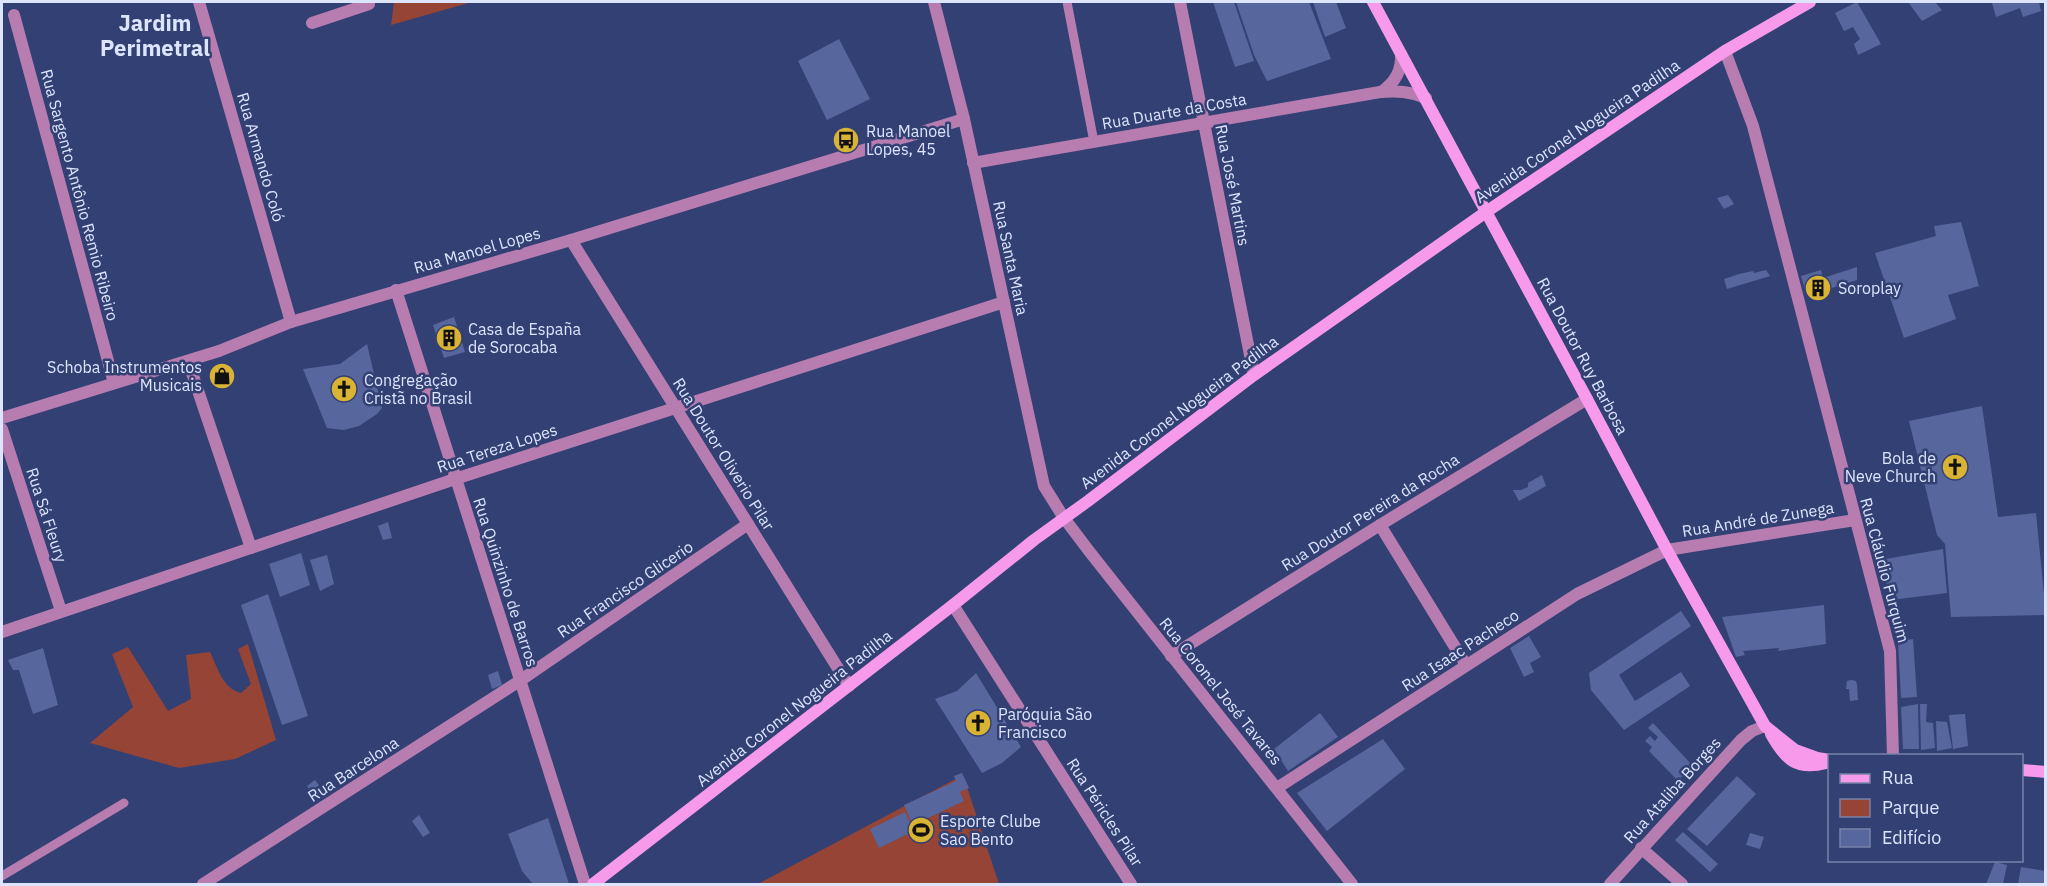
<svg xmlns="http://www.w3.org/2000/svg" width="2047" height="886" font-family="'IBM Plex Sans',sans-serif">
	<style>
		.green { fill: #954436 }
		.building { fill: #57669d }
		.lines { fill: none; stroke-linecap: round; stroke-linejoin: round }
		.lane { stroke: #b77db0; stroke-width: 9 }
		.street { stroke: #b77db0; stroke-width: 12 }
		.secondary { stroke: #f79aec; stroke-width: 12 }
		.labels { text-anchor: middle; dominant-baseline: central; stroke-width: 5; stroke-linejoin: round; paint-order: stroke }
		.street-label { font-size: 16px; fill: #dde5fe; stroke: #334073 }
		.poi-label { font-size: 16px; fill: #dde5fe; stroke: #334073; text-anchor: start }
		.district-label { font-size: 22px; font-weight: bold; fill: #dde5fe; stroke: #334073 }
	</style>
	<rect width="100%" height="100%" fill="#334073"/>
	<!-- green -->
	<g class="green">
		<polygon points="394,2 472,2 391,25"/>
		<path d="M 248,644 L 276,740 L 235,759 L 179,768 L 90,743 L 133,707 L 112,654 L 128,647 L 168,711 L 191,699 L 186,655 L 210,652 C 218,668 222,688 241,693 L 251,684 L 238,649 Z"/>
		<polygon points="963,775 999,884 758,884"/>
	</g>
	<!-- building -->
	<g class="building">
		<polygon points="1213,2 1234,2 1254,61 1235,67"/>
		<polygon points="1236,2 1309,2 1331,59 1267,81 1254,55"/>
		<polygon points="1313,2 1336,2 1346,28 1325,37"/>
		<polygon points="1857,2 1881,44 1858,55 1854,44 1860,39 1853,27 1844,31 1835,13"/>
		<polygon points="1908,2 1935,2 1942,10 1922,21"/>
		<polygon points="2001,2 2039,2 2041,11 2023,17 2020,8 1996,17 1992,3"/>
		<polygon points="839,39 870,99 827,120 798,61"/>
		<polygon points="1728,195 1734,204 1724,209 1717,198"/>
		<polygon points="1961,222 1979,286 1948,295 1956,319 1904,338 1875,253 1936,236 1934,226"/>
		<polygon points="1857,267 1857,280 1807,296 1801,276 1821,270 1823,278"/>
		<polygon points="1766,270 1770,276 1727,289 1724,279 1739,274 1753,271 1754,273"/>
		<polygon points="454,317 465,352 444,358 433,325"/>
		<polygon points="367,344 382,408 377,414 359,426 344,430 327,428 303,369 340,364"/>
		<polygon points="1982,406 1998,517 2036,513 2046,615 1951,617 1945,544 1937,535 1909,421"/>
		<polygon points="1542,475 1546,486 1519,501 1513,490 1521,490 1528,487 1528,483"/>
		<polygon points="388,522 392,538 383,540 378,526"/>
		<polygon points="1943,549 1947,593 1891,600 1880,560"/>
		<polygon points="301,553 310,585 280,597 269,564"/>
		<polygon points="327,555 334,584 320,591 310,560"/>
		<polygon points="268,594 308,716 282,725 241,605"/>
		<polygon points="1824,605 1826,644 1778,651 1779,648 1743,651 1745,655 1736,657 1722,617"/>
		<polygon points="1681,611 1691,626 1619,675 1635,701 1681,672 1690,686 1624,730 1591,690 1589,673"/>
		<polygon points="1529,636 1541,657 1530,663 1534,672 1524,677 1510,648"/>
		<polygon points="1913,639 1917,697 1901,698 1898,641"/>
		<polygon points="43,648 58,705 33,714 19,670 13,670 8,660"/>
		<polygon points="498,671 502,685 492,689 488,675"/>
		<polygon points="976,673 1021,747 1002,763 982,773 935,699 957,691"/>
		<polygon points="1851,680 1856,681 1857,685 1858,700 1850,701 1849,689 1846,689 1847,681"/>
		<polygon points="1918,704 1919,749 1903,749 1901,707"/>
		<polygon points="1920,704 1927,704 1926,722 1933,723 1935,748 1921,750"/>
		<polygon points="1320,713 1338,737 1288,771 1274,749"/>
		<polygon points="1965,714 1968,746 1953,749 1949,715"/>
		<polygon points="1936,721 1947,722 1952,748 1937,751"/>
		<polygon points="1653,723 1692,765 1678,781 1649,751 1652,747 1645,741 1650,736 1655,741 1658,737 1648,728"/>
		<polygon points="1383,739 1405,769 1327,831 1297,793"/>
		<polygon points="962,773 969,788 960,792 964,801 913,825 904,805 956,781 954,776"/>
		<polygon points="1737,776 1756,794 1707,846 1687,829"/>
		<polygon points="315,780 323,791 315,799 307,786"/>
		<polygon points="905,812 914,831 879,848 870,829"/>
		<polygon points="419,815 430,833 423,837 412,821"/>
		<polygon points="548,818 569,884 533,884 522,871 508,834"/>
		<polygon points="1683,832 1718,864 1710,872 1675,840"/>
		<polygon points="1750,833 1764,837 1760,849 1746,845"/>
		<polygon points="1995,862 2007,865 2003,884 1986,884"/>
		<polygon points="2021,867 2046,871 2046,884 2018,884"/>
	</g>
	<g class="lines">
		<!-- lane -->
		<g class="lane">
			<polyline points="1067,2 1094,142"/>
			<polyline points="2,876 124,803"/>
		</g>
		<!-- street -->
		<g class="street">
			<polyline points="199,2 291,322"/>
			<polyline points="934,2 964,119 1044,486 1064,518 1089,551 1352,884"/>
			<polyline points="1180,2 1254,375"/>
			<polyline points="14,15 114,383"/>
			<polyline points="312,23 369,4"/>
			<polyline points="1725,51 1753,126 1890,651 1893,756"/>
			<path d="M 1381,92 C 1395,83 1402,71 1401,54"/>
			<path d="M 973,163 L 1380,92 C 1397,91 1410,91 1426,98"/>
			<polyline points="571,240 849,686"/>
			<polyline points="396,290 585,884"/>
			<polyline points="188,361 251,548"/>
			<polyline points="2,418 219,351 291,322 571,240 964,119"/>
			<polyline points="2,429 61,611"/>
			<polyline points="1380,525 1466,665"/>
			<polyline points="953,605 1131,884"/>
			<polyline points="2,632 455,479 1004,302"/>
			<polyline points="1171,656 1380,525 1587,399"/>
			<polyline points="1277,788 1577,594 1667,550 1855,520"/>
			<polyline points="1641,848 1682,884"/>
			<polyline points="203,884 521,680 748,524"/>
			<polyline points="1610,884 1741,740 1752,731 1765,726"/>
		</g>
		<!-- secondary -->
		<g class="secondary">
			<polyline points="1373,2 1587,399 1667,550 1765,726 1795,750 1817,758 1830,760"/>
			<path d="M 1771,734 C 1785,759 1796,771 1826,763"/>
			<polyline points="2022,770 2046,772"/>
			<polyline points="593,884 953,605 1034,540 1088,501 1254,375 1486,212 1725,51 1810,2"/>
		</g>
	</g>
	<!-- icons -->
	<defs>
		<symbol id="bus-disc" viewBox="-11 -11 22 22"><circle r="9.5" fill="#d9b334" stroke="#334073"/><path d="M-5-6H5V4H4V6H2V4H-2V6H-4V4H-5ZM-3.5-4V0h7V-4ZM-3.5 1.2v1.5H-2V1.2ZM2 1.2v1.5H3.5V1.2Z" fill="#111"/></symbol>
		<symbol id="building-disc" viewBox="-11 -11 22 22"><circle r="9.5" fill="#d9b334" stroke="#334073"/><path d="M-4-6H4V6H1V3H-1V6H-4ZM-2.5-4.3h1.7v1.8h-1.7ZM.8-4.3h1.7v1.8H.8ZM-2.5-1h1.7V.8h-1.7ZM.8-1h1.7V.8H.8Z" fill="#111"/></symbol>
		<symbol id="shop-disc" viewBox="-11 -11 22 22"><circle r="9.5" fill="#d9b334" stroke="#334073"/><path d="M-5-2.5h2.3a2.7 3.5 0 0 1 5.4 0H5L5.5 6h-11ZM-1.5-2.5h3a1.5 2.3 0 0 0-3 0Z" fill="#111"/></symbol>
		<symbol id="church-disc" viewBox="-11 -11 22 22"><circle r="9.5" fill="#d9b334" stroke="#334073"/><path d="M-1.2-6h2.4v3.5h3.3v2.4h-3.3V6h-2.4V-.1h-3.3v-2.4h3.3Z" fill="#111"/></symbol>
		<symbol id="stadium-disc" viewBox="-11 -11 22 22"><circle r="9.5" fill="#d9b334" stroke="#334073"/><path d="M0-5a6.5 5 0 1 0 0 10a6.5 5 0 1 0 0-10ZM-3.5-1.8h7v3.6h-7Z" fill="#111"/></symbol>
	</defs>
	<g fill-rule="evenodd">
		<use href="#bus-disc" x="831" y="125" width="30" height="30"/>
		<use href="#building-disc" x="1803" y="273" width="30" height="30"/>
		<use href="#building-disc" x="434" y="323" width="30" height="30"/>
		<use href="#shop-disc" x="207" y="361" width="30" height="30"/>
		<use href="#church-disc" x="329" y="374" width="30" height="30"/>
		<use href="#church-disc" x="1940" y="452" width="30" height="30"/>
		<use href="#church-disc" x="963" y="708" width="30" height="30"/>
		<use href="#stadium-disc" x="906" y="815" width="30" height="30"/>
	</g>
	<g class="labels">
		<!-- street labels -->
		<g class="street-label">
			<text transform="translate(1174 111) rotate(-10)">Rua Duarte da Costa</text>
			<text transform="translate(1577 131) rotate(-34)">Avenida Coronel Nogueira Padilha</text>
			<text transform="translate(261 157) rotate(74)">Rua Armando Coló</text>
			<text transform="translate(1233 185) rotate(79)">Rua José Martins</text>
			<text transform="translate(80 195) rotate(75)">Rua Sargento Antônio Remio Ribeiro</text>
			<text transform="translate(477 250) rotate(-16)">Rua Manoel Lopes</text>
			<text transform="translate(1011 258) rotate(78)">Rua Santa Maria</text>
			<text transform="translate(1583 356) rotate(62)">Rua Doutor Ruy Barbosa</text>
			<text transform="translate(1179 412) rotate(-37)">Avenida Coronel Nogueira Padilha</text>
			<text transform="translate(497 448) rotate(-18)">Rua Tereza Lopes</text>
			<text transform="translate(724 454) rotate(58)">Rua Doutor Oliverio Pilar</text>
			<text transform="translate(1370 512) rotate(-32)">Rua Doutor Pereira da Rocha</text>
			<text transform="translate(47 515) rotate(72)">Rua Sá Fleury</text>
			<text transform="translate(1758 519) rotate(-9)">Rua André de Zunega</text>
			<text transform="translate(1885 570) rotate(75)">Rua Cláudio Furquim</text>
			<text transform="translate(506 582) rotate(72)">Rua Quinzinho de Barros</text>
			<text transform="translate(625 589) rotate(-34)">Rua Francisco Glicerio</text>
			<text transform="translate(1460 650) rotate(-33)">Rua Isaac Pacheco</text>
			<text transform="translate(1221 691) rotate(51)">Rua Coronel José Tavares</text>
			<text transform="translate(794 708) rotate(-38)">Avenida Coronel Nogueira Padilha</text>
			<text transform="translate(353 769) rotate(-33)">Rua Barcelona</text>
			<text transform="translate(1672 790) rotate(-48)">Rua Ataliba Borges</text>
			<text transform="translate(1105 812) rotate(57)">Rua Péricles Pilar</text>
		</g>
		<!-- poi labels -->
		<g class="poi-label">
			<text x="866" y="131">Rua Manoel<tspan x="866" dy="18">Lopes, 45</tspan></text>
			<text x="1838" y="288">Soroplay</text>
			<text x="468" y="329">Casa de España<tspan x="468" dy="18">de Sorocaba</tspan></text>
			<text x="202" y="367" text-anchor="end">Schoba Instrumentos<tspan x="202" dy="18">Musicais</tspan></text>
			<text x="364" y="380">Congregação<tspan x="364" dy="18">Cristã no Brasil</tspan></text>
			<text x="1936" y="458" text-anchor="end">Bola de<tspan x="1936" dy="18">Neve Church</tspan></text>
			<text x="998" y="714">Paróquia São<tspan x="998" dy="18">Francisco</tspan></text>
			<text x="940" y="821">Esporte Clube<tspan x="940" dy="18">Sao Bento</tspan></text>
		</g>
		<!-- district labels -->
		<g class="district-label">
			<text x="155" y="22">Jardim<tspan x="155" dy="25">Perimetral</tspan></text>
		</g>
	</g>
	<!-- border -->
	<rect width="2047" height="886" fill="none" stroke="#dde5fe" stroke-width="6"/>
	<!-- legend -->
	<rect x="1828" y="754" width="195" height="108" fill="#334073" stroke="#7782ab" stroke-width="1.5"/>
	<rect x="1840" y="774" width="30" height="9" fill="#f79aec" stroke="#7782ab" stroke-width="1.5"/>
	<text x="1882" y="784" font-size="18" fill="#dde5fe">Rua</text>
	<rect x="1840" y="799" width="30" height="18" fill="#954436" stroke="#7782ab" stroke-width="1.5"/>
	<text x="1882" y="814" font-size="18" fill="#dde5fe">Parque</text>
	<rect x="1840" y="829" width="30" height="18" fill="#57669d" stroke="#7782ab" stroke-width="1.5"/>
	<text x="1882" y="844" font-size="18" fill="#dde5fe">Edifício</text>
</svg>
